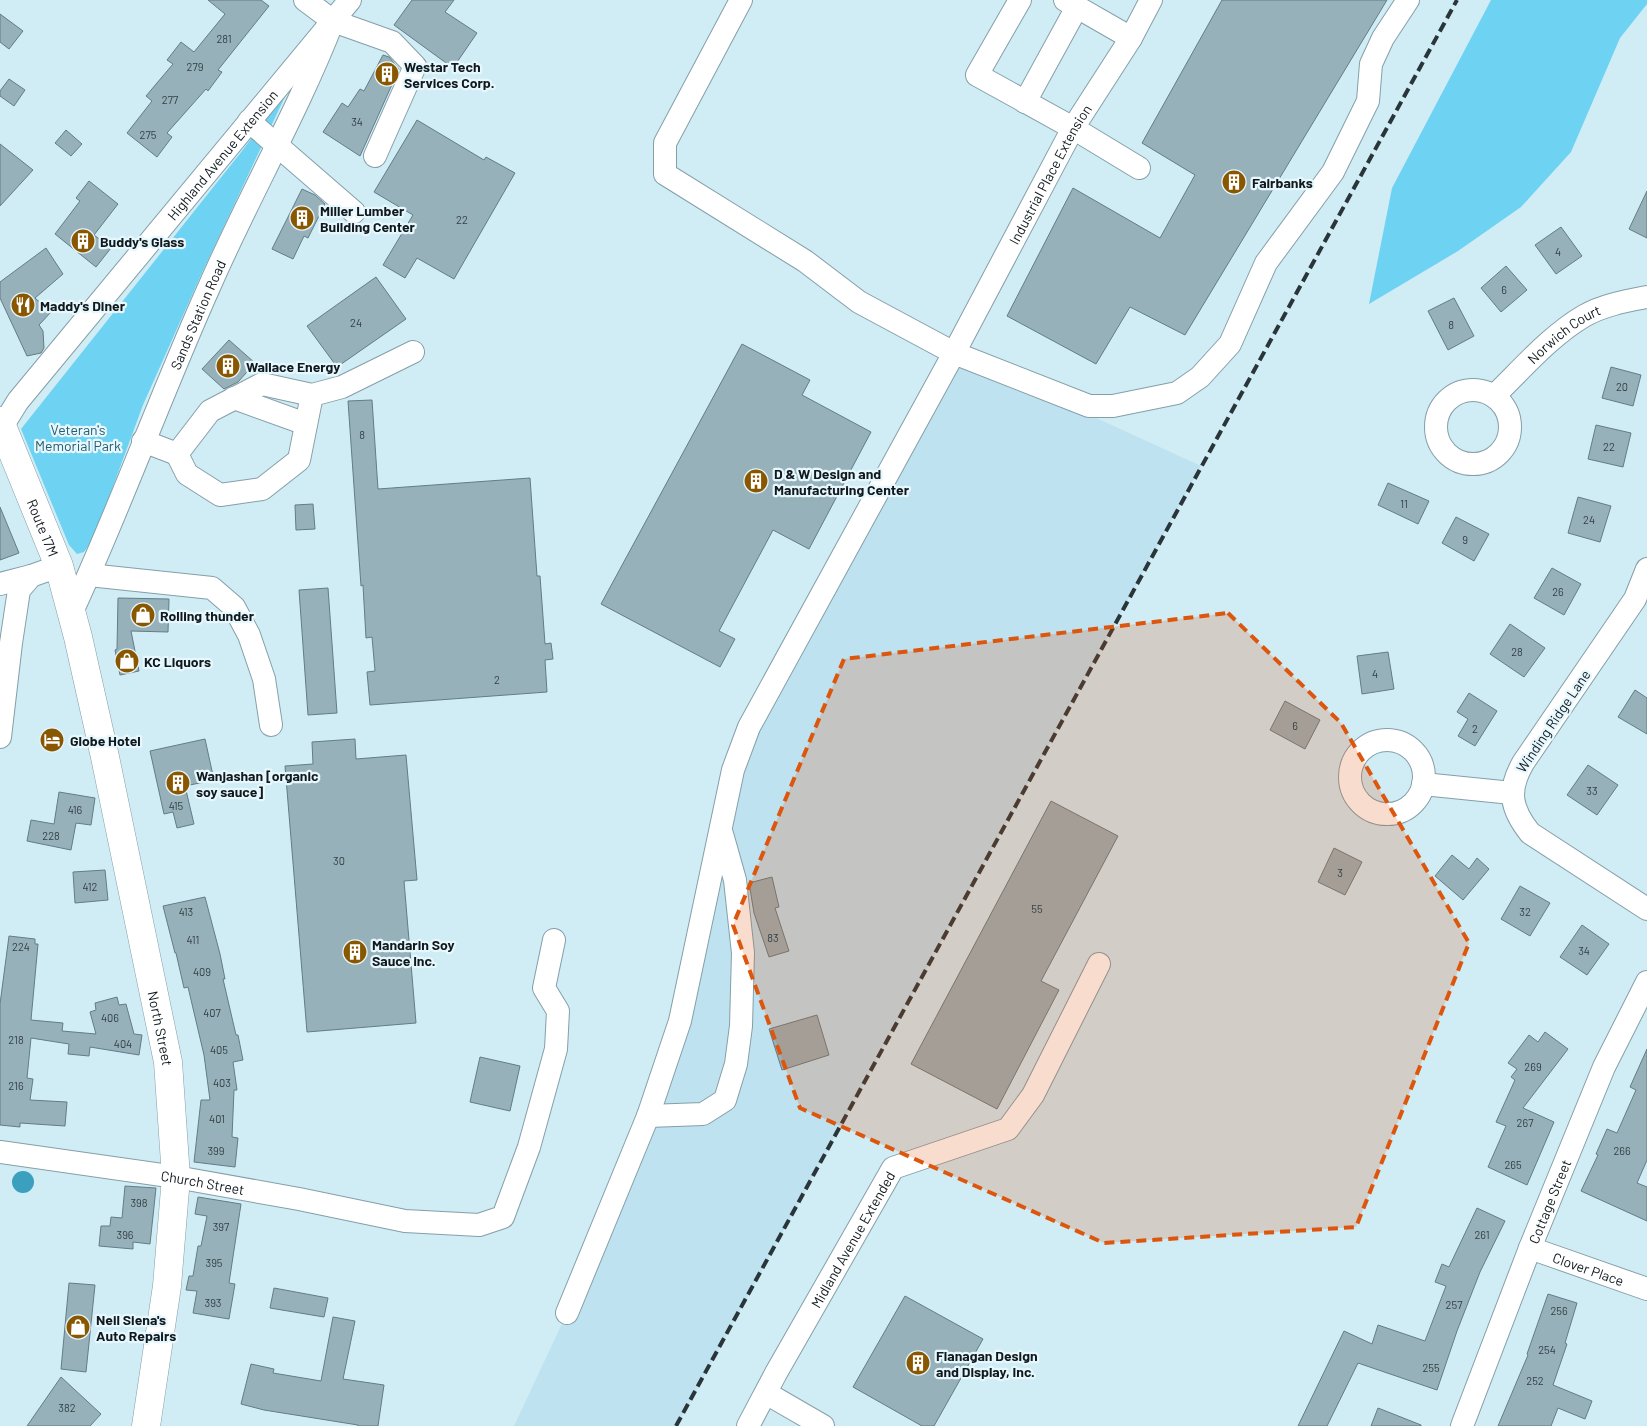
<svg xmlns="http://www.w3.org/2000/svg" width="1647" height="1426" font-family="Barlow,sans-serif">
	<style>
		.built { fill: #bee2ef }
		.green { fill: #6ed2f3 }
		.water { fill: #3aa0be }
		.building { fill: #97b1ba; stroke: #637c85 }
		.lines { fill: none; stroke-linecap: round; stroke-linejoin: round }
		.minor-casing { stroke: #859fa8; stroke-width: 24 }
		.major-casing { stroke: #859fa8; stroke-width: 29 }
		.minor { stroke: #fff; stroke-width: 22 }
		.major { stroke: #fff; stroke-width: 28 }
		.rail { stroke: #293539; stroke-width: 4; stroke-dasharray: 10 5; stroke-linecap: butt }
		.marked { fill: #dd560d; fill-opacity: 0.2; stroke: #dd560d; stroke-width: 4; stroke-dasharray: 10 6; stroke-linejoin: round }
		.labels { text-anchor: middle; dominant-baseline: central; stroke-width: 4.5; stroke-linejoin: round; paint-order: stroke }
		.number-label { font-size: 11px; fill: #323f44 }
		.poi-label { font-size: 14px; font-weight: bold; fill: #10191d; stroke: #e6f7fd; text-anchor: start }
		.street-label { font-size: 14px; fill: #10191d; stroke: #e6f7fd }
		.park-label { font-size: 14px; fill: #265c6d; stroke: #e6f7fd }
	</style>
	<rect width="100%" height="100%" fill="#d0ecf5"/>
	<!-- built -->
	<polygon class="built" points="954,353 1201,466 677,1426 514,1426 567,1313 648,1116 727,770"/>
	<!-- green -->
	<g class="green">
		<polygon points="1491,0 1647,0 1647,4 1620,38 1571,152 1521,207 1458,251 1369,304 1392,188"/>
		<polygon points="290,86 200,277 143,405 94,538 84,552 77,554 69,545 21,429 242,151"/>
	</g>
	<!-- water -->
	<circle class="water" cx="23" cy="1182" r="11"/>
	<!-- building -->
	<g class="building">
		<polygon points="208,0 261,0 269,6 218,70 222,72 208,91 206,89 167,133 172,137 157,157 127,133 152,101 146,96 173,64 167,60 181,42 194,52 225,14"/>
		<polygon points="412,0 454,0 445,12 477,33 453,68 394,25"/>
		<polygon points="1222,0 1387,0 1185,335 1130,307 1096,364 1007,316 1073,188 1160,238 1195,175 1142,143"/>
		<polygon points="0,14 23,31 9,49 0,42"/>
		<polygon points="383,55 389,57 399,69 360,156 323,132 342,103 348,107 360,89 364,91"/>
		<polygon points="9,79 25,90 14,106 0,96 0,91"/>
		<polygon points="417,120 484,160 486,157 515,173 454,279 417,258 405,278 383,265 413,215 374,192"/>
		<polygon points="66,130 82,144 71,156 55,143"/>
		<polygon points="0,144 33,170 0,206"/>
		<polygon points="89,181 118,204 94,235 111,248 96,267 55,234 80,201 76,198"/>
		<polygon points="302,189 315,195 325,204 308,238 304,236 293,259 272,249"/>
		<polygon points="1647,191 1647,238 1629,229"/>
		<polygon points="1561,227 1582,256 1556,274 1535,245"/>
		<polygon points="46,248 63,274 35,298 51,312 39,325 43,331 44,348 41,353 27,356 0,298 0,282"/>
		<polygon points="1506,266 1527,290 1501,312 1481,288"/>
		<polygon points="376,277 406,319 337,367 307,326"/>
		<polygon points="1454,298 1474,336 1448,350 1428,311"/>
		<polygon points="229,340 255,363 238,382 224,389 202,369"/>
		<polygon points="742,344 810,380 802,395 871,432 809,549 773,530 719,631 735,639 720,667 601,604"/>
		<polygon points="1611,367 1641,375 1633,406 1602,398"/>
		<polygon points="372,400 378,489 530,478 537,576 540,576 545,644 551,643 553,659 545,660 547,692 370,705 367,672 375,671 372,637 366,638 363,585 361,586 348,401"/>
		<polygon points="1596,425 1631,433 1623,467 1588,459"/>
		<polygon points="1388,483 1429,501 1418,524 1378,505"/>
		<polygon points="1578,497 1611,506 1600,542 1568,533"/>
		<polygon points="313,504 315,529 296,530 295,505"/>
		<polygon points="0,507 19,553 0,560"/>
		<polygon points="1456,517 1489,534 1474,561 1442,543"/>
		<polygon points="1552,568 1581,584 1564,615 1534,598"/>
		<polygon points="328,588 337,713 308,715 299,590"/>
		<polygon points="118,598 169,599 168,632 131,631 139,671 120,675 115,650 117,649"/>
		<polygon points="1510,624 1545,648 1524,677 1490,654"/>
		<polygon points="1388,652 1394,689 1362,694 1357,656"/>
		<polygon points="1635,690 1647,698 1647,734 1618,717"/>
		<polygon points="1469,693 1497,711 1475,746 1458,736 1468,719 1457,712"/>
		<polygon points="1285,701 1320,720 1305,749 1270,730"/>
		<polygon points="205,739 214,780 185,786 194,824 177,828 173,812 164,814 150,751"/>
		<polygon points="355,739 356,759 406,755 417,880 404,881 416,1023 307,1032 285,766 313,764 312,742"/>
		<polygon points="1588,765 1618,785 1597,815 1567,795"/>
		<polygon points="59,792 95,798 91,825 76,823 71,850 27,841 31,820 54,824"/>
		<polygon points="1051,801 1118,836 1041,981 1059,990 997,1109 911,1064"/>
		<polygon points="1334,848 1362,862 1345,895 1318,882"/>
		<polygon points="1452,855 1469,869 1477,858 1489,869 1463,900 1435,876"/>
		<polygon points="105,870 108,900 75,903 73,872"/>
		<polygon points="772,877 779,907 775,908 789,951 769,957 754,913 749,883"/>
		<polygon points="1520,886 1550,903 1530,936 1501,919"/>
		<polygon points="205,897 220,954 225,979 223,979 236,1035 238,1035 243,1060 233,1062 237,1090 234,1090 232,1137 238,1138 235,1167 194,1162 201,1100 210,1100 204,1055 188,987 184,988 176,953 175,953 163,906"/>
		<polygon points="1582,925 1609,944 1587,975 1560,957"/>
		<polygon points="9,936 35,939 35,944 38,944 31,1020 63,1023 62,1031 96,1034 90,1012 96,1010 95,1003 117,997 119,1005 126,1004 134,1034 142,1035 139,1055 90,1047 89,1056 68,1054 69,1044 31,1038 27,1078 33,1079 30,1100 67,1102 65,1126 20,1123 20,1127 0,1125 0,1004"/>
		<polygon points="817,1015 829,1055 782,1070 769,1029"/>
		<polygon points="1545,1032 1568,1049 1523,1108 1554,1122 1527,1185 1488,1167 1506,1126 1496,1122 1515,1080 1511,1077 1517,1069 1508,1063 1529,1035 1538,1042"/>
		<polygon points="1647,1049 1647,1160 1637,1183 1647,1187 1647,1221 1581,1191 1598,1155 1596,1154 1607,1129 1617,1133 1636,1090 1630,1087"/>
		<polygon points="480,1057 520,1066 510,1111 470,1102"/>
		<polygon points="125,1186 156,1188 150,1244 133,1242 133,1249 99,1246 101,1226 110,1226 111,1217 122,1218"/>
		<polygon points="198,1197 241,1204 229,1283 235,1284 229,1319 193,1313 197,1291 186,1290 189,1276 193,1276 198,1246 201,1246 207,1216 195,1214"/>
		<polygon points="1477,1208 1505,1221 1480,1272 1457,1331 1437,1390 1358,1363 1327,1426 1298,1426 1344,1331 1372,1344 1378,1325 1425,1341 1446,1286 1435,1282 1442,1264 1449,1267"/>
		<polygon points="69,1283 95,1285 86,1372 61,1369"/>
		<polygon points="274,1288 328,1298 324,1317 270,1308"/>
		<polygon points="1548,1294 1577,1303 1565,1343 1567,1344 1553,1385 1592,1401 1585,1419 1558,1408 1551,1426 1498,1426 1528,1355 1527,1354"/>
		<polygon points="905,1296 983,1339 934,1426 922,1426 853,1387"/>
		<polygon points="333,1317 355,1321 343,1379 384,1385 378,1426 358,1426 358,1425 264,1410 241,1404 251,1364 274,1369 273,1373 321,1381"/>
		<polygon points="61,1377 101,1414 90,1426 27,1426"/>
		<polygon points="1378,1408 1421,1425 1421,1426 1371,1426"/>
	</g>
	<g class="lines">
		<defs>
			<g id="minor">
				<polyline points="305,0 333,21 392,42 415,66 375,156"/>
				<polyline points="741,0 665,143 665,174 805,261 859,302 954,353 1089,406 1113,406 1177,393 1200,377 1230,344 1266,263 1333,172 1368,101 1371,64 1383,38 1408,0"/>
				<polyline points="1020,0 977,75 1073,128 1139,168"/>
				<polyline points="1077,7 1131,38"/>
				<polyline points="1025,102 1077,7 1065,0"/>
				<polyline points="249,121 354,212"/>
				<circle cx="1473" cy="427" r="37"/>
				<path id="s1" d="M 1494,396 C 1522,369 1550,336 1584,316 C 1603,305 1626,301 1647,297"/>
				<polyline points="234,398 306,424"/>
				<path id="s2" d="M 0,430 L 18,401 L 350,0"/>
				<polyline points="143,441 177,454 210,411 262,384 312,395 342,387 413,352"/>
				<polyline points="177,454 187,474 220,495 262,489 299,460 312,395"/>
				<path d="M 1647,569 L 1635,599 L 1523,763 C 1507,791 1511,809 1530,833 L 1647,909"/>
				<polyline points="89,575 212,588 234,607 249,635 264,679 271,725"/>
				<polyline points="0,584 31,576"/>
				<path id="s3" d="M 71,614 C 121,506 161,394 210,285 C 249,196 298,111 333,21"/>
				<polyline points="0,737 11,643 19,590 31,576 59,566"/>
				<circle cx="1387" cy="777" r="37"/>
				<polyline points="1423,784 1512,793"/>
				<polyline points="648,1116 703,1114 725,1100 736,1064 741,1026 743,953 735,880 722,834"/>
				<path id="s4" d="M 0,1152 L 176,1177 L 299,1199 L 405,1221 L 479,1225 L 503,1217 L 529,1147 L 556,1049 L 558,1011 L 544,988 L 554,940"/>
				<path id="s5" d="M 1530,1248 L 1647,1289"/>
				<path id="s6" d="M 567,1313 L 648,1116 L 680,1021 L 733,770 L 749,727 L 954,353 L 1073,128 L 1131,38 L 1151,0"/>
				<polyline points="766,1393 823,1426"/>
				<path id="s7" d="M 748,1426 L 776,1373 L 893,1168 L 1008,1129 L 1033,1095 L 1099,964"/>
				<path id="s8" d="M 1462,1426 L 1530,1248 L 1604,1067 L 1647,982"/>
			</g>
			<g id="major">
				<path id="s9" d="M 0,421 L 59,566 L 78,637 L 105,757 L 168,1062 L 176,1177 L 167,1286 L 146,1426"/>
			</g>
		</defs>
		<!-- minor casing -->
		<use href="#minor" class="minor-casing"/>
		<!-- major casing -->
		<use href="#major" class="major-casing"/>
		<!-- minor -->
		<use href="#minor" class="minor"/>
		<!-- major -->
		<use href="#major" class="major"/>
		<!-- rail -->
		<polyline class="rail" points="676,1426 1457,0"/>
	</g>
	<!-- marked area -->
	<path class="marked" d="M 1228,613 L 1341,723 L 1469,943 L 1356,1227 L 1104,1243 L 800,1108 L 733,925 L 844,659 Z"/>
	<!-- icons -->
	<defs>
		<symbol id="building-disc" viewBox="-11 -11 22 22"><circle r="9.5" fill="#895700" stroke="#e6f7fd"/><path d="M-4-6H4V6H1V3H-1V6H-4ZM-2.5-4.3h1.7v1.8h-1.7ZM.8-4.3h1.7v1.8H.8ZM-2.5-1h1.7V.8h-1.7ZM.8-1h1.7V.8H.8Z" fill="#fff"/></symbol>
		<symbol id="restaurant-disc" viewBox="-11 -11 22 22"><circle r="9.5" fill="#895700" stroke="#e6f7fd"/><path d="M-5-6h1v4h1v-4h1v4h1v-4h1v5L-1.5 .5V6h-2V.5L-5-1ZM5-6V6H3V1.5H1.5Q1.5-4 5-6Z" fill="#fff"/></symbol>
		<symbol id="shop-disc" viewBox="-11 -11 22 22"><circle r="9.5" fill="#895700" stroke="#e6f7fd"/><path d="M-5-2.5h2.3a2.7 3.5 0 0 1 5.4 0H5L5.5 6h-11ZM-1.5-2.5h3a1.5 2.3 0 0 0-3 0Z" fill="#fff"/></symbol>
		<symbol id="hotel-disc" viewBox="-11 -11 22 22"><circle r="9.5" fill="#895700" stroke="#e6f7fd"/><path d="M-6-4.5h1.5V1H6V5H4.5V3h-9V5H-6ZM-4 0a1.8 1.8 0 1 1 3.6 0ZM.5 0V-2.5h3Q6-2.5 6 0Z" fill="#fff"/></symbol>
	</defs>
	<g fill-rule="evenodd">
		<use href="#building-disc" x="373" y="60" width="28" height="28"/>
		<use href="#building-disc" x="1220" y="168" width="28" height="28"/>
		<use href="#building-disc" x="288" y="204" width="28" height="28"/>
		<use href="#building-disc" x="69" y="227" width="28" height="28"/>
		<use href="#restaurant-disc" x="9" y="291" width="28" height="28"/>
		<use href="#building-disc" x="214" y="352" width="28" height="28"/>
		<use href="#building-disc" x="742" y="467" width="28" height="28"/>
		<use href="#shop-disc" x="129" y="601" width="28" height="28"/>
		<use href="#shop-disc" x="113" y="647" width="28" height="28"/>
		<use href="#hotel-disc" x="38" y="726" width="28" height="28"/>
		<use href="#building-disc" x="164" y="769" width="28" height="28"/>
		<use href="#building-disc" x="341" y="938" width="28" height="28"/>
		<use href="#shop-disc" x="64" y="1313" width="28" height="28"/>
		<use href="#building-disc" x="904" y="1349" width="28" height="28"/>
	</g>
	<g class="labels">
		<!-- number labels -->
		<g class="number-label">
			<text x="224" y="38">281</text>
			<text x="195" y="66">279</text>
			<text x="170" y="99">277</text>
			<text x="357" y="121">34</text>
			<text x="148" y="134">275</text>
			<text x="462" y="219">22</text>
			<text x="1558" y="251">4</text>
			<text x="1504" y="289">6</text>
			<text x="356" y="322">24</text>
			<text x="1451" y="324">8</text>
			<text x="1622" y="386">20</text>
			<text x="362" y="434">8</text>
			<text x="1609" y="446">22</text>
			<text x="1404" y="503">11</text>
			<text x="1589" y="519">24</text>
			<text x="1465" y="539">9</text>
			<text x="1558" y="591">26</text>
			<text x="1517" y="651">28</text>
			<text x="1375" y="673">4</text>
			<text x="497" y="679">2</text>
			<text x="1295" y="725">6</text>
			<text x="1475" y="728">2</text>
			<text x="1592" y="790">33</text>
			<text x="176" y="805">415</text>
			<text x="75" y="809">416</text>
			<text x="51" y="835">228</text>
			<text x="339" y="860">30</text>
			<text x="1340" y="872">3</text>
			<text x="90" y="886">412</text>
			<text x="1037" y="908">55</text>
			<text x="186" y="911">413</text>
			<text x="1525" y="911">32</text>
			<text x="773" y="937">83</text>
			<text x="193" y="939">411</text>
			<text x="21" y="946">224</text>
			<text x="1584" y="950">34</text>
			<text x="202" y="971">409</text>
			<text x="212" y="1012">407</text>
			<text x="110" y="1017">406</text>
			<text x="16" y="1039">218</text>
			<text x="123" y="1043">404</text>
			<text x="219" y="1049">405</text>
			<text x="1533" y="1066">269</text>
			<text x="222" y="1082">403</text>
			<text x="16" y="1085">216</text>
			<text x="217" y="1118">401</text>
			<text x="1525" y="1122">267</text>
			<text x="216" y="1150">399</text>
			<text x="1622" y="1150">266</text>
			<text x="1513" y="1164">265</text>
			<text x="139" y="1202">398</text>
			<text x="221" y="1226">397</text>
			<text x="125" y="1234">396</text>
			<text x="1482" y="1234">261</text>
			<text x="214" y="1262">395</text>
			<text x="213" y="1302">393</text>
			<text x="1454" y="1304">257</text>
			<text x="1559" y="1310">256</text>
			<text x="1547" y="1349">254</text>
			<text x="1431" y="1367">255</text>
			<text x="1535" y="1380">252</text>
			<text x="67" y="1407">382</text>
		</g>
		<!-- poi labels -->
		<g class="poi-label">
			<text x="404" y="66">Westar Tech<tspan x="404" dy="16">Services Corp.</tspan></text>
			<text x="1252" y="182">Fairbanks</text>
			<text x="320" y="210">Miller Lumber<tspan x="320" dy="16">Building Center</tspan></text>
			<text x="100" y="241">Buddy's Glass</text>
			<text x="40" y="305">Maddy's Diner</text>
			<text x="246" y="366">Wallace Energy</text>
			<text x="774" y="473">D &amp; W Design and<tspan x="774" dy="16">Manufacturing Center</tspan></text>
			<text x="160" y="615">Rolling thunder</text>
			<text x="144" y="661">KC Liquors</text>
			<text x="70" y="740">Globe Hotel</text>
			<text x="196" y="775">Wanjashan [organic<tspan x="196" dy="16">soy sauce]</tspan></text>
			<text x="372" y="944">Mandarin Soy<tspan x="372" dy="16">Sauce Inc.</tspan></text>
			<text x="96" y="1319">Neil Siena's<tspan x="96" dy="16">Auto Repairs</tspan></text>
			<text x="936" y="1355">Flanagan Design<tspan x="936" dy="16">and Display, Inc.</tspan></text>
		</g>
		<!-- street labels -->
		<g class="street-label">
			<text stroke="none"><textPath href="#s2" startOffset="354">Highland Avenue Extension</textPath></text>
			<text stroke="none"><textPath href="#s6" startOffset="1245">Industrial Place Extension</textPath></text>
			<text stroke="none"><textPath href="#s3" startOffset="325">Sands Station Road</textPath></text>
			<text stroke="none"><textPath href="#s1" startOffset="94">Norwich Court</textPath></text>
			<text stroke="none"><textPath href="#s9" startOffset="115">Route 17M</textPath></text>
			<text transform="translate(1553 721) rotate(-56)">Winding Ridge Lane</text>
			<text stroke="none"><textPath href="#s9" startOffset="630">North Street</textPath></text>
			<text stroke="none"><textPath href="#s4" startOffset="205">Church Street</textPath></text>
			<text stroke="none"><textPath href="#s8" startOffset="241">Cottage Street</textPath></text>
			<text stroke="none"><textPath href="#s7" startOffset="214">Midland Avenue Extended</textPath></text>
			<text stroke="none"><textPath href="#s5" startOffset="62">Clover Place</textPath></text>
		</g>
		<!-- park labels -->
		<g class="park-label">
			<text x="78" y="429">Veteran's<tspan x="78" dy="16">Memorial Park</tspan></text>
		</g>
	</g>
</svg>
